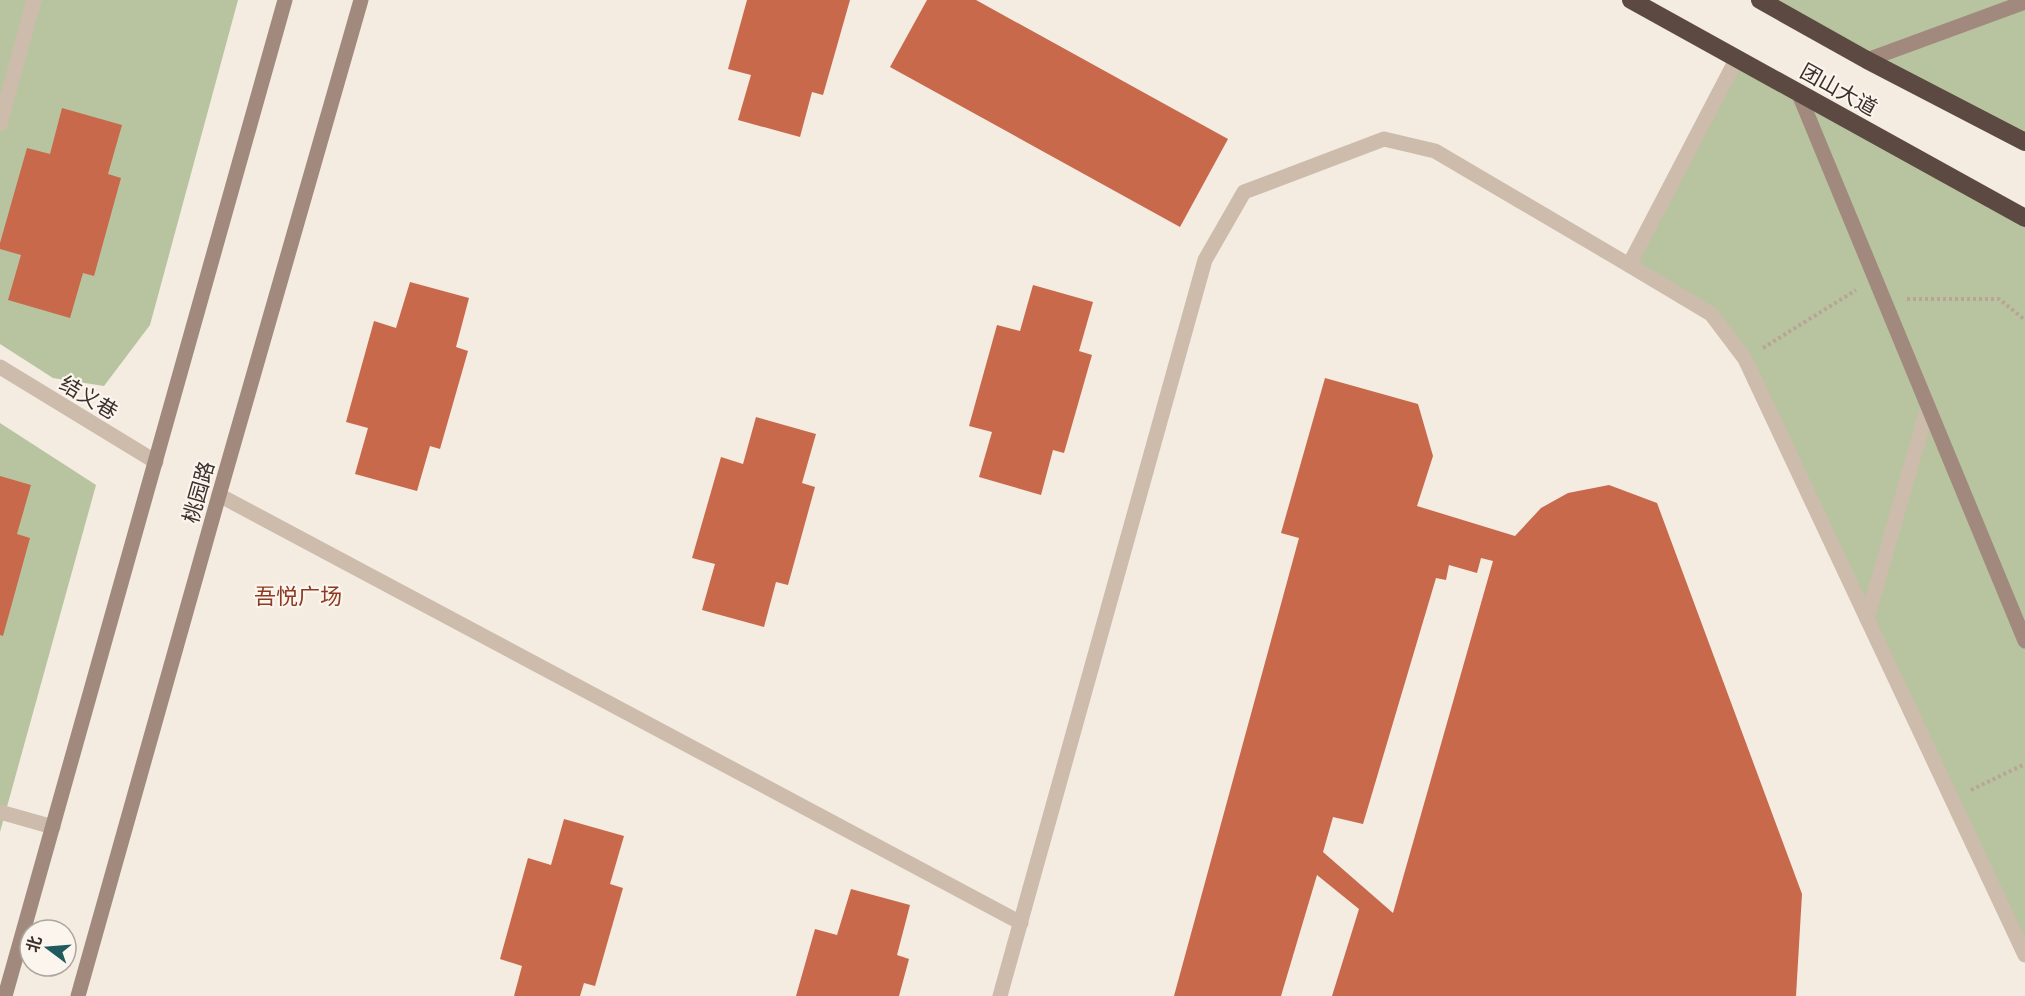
<svg xmlns="http://www.w3.org/2000/svg" width="2025" height="996" font-family="Quicksand,'Noto Sans SC',sans-serif">
	<style>
		.green { fill: #b8c4a0 }
		.building { fill: #c8694b; fill-rule: evenodd }
		.lines { fill: none; stroke-linecap: round; stroke-linejoin: round }
		.path { stroke: #b9a596; stroke-width: 4; stroke-dasharray: 3 3; stroke-linecap: butt }
		.lane { stroke: #cdbbac; stroke-width: 15 }
		.street { stroke: #cdbbac; stroke-width: 15 }
		.secondary { stroke: #a18a7d; stroke-width: 15 }
		.highway { stroke: #5c4a42; stroke-width: 18 }
		.labels { text-anchor: middle; dominant-baseline: central; stroke-width: 4.5; stroke-linejoin: round; paint-order: stroke }
		.street-label { font-size: 21px; fill: #3b302b; stroke: #fbf5ee }
		.neighbourhood-label { font-size: 22px; fill: #8c3b22; stroke: #fbf5ee }
	</style>
	<rect width="100%" height="100%" fill="#f4ebe1"/>
	<!-- green -->
	<g class="green">
		<polygon points="0,0 238,0 150,325 104,386 53,378 0,344"/>
		<polygon points="1760,0 2022,0 2025,2 2025,143"/>
		<polygon points="1737,58 2025,218 2025,955 1745,359 1711,314 1629,265"/>
		<polygon points="0,423 96,485 0,832"/>
	</g>
	<!-- building -->
	<g class="building">
		<polygon points="747,0 850,0 823,95 812,92 800,137 738,120 751,75 728,69"/>
		<polygon points="927,0 976,0 1228,139 1180,227 890,67"/>
		<polygon points="62,108 122,125 108,174 121,178 94,276 83,273 70,318 8,300 21,255 0,249 0,243 27,148 50,154"/>
		<polygon points="410,282 469,298 456,347 468,351 440,449 430,446 417,491 355,474 368,428 346,422 374,321 396,328"/>
		<polygon points="1033,285 1093,302 1079,351 1092,355 1064,453 1053,450 1041,495 979,477 992,432 969,426 997,325 1020,331"/>
		<path d="M 1325,378 L 1418,404 L 1433,456 L 1417,506 L 1515,536 L 1541,508 L 1568,493 L 1609,485 L 1657,503 L 1802,894 L 1796,996 L 1332,996 L 1359,909 L 1317,875 L 1281,996 L 1174,996 L 1299,538 L 1281,533 ZM 1481,558 L 1493,561 L 1393,913 L 1323,852 L 1333,817 L 1363,824 L 1436,578 L 1446,580 L 1449,565 L 1477,573 Z"/>
		<polygon points="756,417 816,434 802,483 815,487 788,585 776,582 764,627 702,610 715,564 692,558 721,457 743,464"/>
		<polygon points="0,476 31,485 17,534 30,538 3,636 0,635"/>
		<polygon points="564,819 624,836 610,884 623,888 595,986 584,983 580,996 514,996 522,966 500,959 528,858 551,865"/>
		<polygon points="851,889 910,905 897,955 909,959 899,996 796,996 815,929 837,935"/>
	</g>
	<g class="lines">
		<!-- path -->
		<g class="path">
			<polyline points="1907,299 1999,299 2025,320"/>
			<polyline points="1763,348 1856,290"/>
			<polyline points="1971,790 2025,764"/>
		</g>
		<!-- lane -->
		<g class="lane">
			<polyline points="0,124 34,0"/>
			<polyline points="1629,265 1711,314 1745,359 2025,955"/>
			<polyline points="219,495 1021,923"/>
			<polyline points="1867,619 1928,406"/>
			<polyline points="0,812 53,827"/>
			<polyline points="1000,996 1205,260 1244,192 1384,139 1435,151 1629,265 1737,58"/>
		</g>
		<!-- street -->
		<polyline class="street" points="0,367 156,462"/>
		<!-- secondary -->
		<g class="secondary">
			<polyline points="1867,60 2025,2"/>
			<polyline points="1798,92 2025,641"/>
			<polyline points="5,996 285,0"/>
			<polyline points="78,996 219,495 361,0"/>
		</g>
		<!-- highway -->
		<g class="highway">
			<polyline points="1631,0 2025,218"/>
			<polyline points="1760,0 1867,60 2025,142"/>
		</g>
	</g>
	<g class="labels">
		<!-- street labels -->
		<g class="street-label">
			<text transform="translate(1839 89) rotate(29)">团山大道</text>
			<text transform="translate(89 397) rotate(31)">结义巷</text>
			<text transform="translate(198 492) rotate(-74)">桃园路</text>
		</g>
		<!-- neighbourhood labels -->
		<g class="neighbourhood-label">
			<text x="298" y="596">吾悦广场</text>
		</g>
	</g>
	<!-- north arrow -->
	<g transform="translate(48 948) rotate(286)"><circle r="28" fill="#fbf5ee" stroke="#aea6a0" stroke-width="1.5"/>
	<path d="M0-4.5L10 22L0 15L-10 22Z" fill="#1f5a5e"/>
	<text y="-9" font-size="16" font-weight="bold" text-anchor="middle" fill="#3b302b">北</text>
	</g>
</svg>
